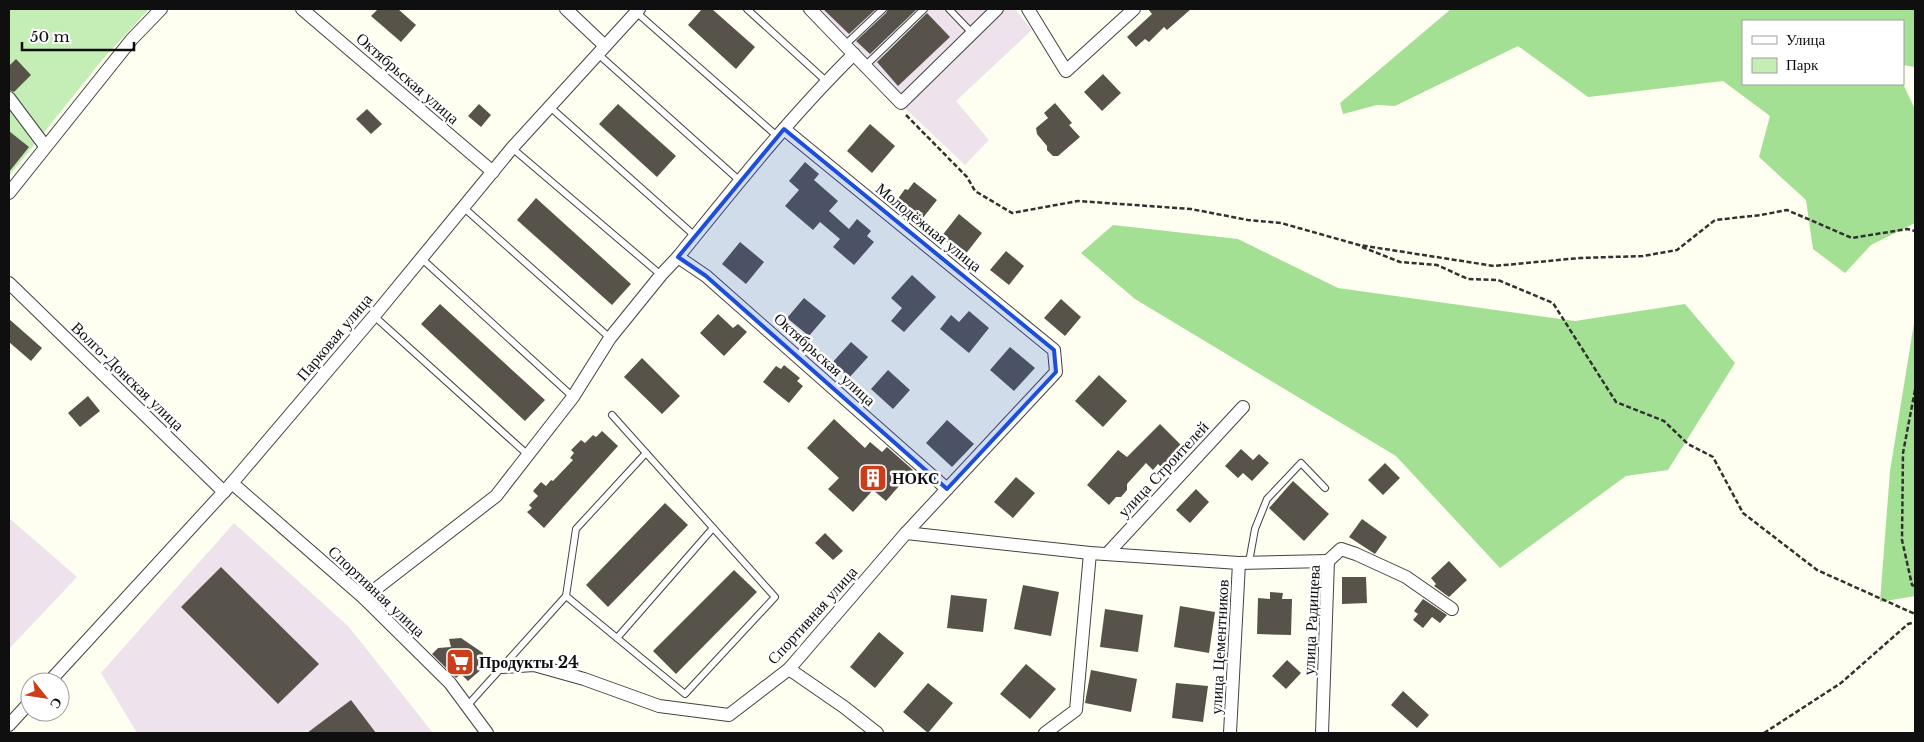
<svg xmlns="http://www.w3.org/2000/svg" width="1924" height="742" font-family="'Libre Baskerville',serif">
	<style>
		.industrial { fill: #eee3ec }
		.green { fill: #c5edb6 }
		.forest { fill: #a3e094 }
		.building { fill: #58534a }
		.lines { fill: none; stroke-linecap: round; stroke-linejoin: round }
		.service-casing { stroke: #424242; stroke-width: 8 }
		.minor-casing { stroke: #424242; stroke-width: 14 }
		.path { stroke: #313131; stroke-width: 2.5; stroke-dasharray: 5 2.5; stroke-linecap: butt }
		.service { stroke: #fff; stroke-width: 6 }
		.minor { stroke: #fff; stroke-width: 12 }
		.marked { fill: #1d4ed8; fill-opacity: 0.2; stroke: #1d4ed8; stroke-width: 4; stroke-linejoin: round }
		.labels { text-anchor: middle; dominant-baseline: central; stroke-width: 5; stroke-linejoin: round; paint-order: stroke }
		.street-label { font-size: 16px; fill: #0f0f0f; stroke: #fff }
		.poi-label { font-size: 16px; font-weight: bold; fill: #0f0f0f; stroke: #fff; text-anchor: start }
	</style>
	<rect width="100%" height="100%" fill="#fefff0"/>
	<!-- industrial -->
	<g class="industrial">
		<polygon points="800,9 1015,9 1032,30 956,101 989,140 965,165"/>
		<polygon points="9,518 77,577 9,649"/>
		<polygon points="234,523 349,627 433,733 137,733 101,673"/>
	</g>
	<!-- green -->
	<polygon class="green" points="9,9 149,9 102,60 9,176"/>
	<!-- forest -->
	<g class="forest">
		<polygon points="1451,9 1915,9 1915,67 1903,65 1903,21 1743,21 1743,84 1903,84 1915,109 1915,223 1871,245 1845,273 1813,249 1806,200 1759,157 1770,116 1723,81 1588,97 1518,46 1395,106 1377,105 1343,114 1340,103"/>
		<polygon points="1113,225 1238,239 1338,288 1575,321 1685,304 1735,363 1668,470 1626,476 1500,568 1396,456 1135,299 1081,253"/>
		<polygon points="1915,317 1915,596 1880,602 1890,471"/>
	</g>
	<!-- building -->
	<g class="building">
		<polygon points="378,9 398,9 416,25 401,42 371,16"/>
		<polygon points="702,9 712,9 755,47 736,69 688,25"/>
		<polygon points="823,9 876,9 849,34"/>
		<polygon points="888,9 917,9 870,54 856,41 886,13"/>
		<polygon points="1148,9 1191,9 1167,30 1164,27 1149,42 1145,39 1136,47 1127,37 1152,14"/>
		<polygon points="927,13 950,37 898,86 877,62"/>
		<polygon points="16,59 31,75 14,92 9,90 9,66"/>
		<polygon points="1103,74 1121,93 1102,111 1084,92"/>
		<polygon points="1055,103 1072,123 1069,125 1080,137 1058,156 1053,156 1047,150 1047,146 1037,134 1036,128 1048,118 1044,113"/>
		<polygon points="479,104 491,115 481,127 468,116"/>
		<polygon points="618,104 676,156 657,177 599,124"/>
		<polygon points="367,109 382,124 371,134 356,119"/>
		<polygon points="870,124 895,146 872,173 847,151"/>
		<polygon points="9,131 29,147 9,172"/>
		<polygon points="805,162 819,174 814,180 838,201 829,211 849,229 857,219 871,231 867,236 874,242 854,265 833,247 840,239 820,222 813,230 785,206 799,190 789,181"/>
		<polygon points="914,182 937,200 922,219 897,200 905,189 908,190"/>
		<polygon points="536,198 631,284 612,305 517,220"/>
		<polygon points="959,214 982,233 964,256 941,237"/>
		<polygon points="740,242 764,262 746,284 722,264"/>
		<polygon points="1006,251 1024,266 1009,285 990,270"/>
		<polygon points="912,275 936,297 904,332 891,321 902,308 891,298"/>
		<polygon points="804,298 826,316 809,336 787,318"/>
		<polygon points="1061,299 1081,317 1065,336 1044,318"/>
		<polygon points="440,304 545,400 525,421 421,324"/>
		<polygon points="969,311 989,328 969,353 940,329 951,315 959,322"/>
		<polygon points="718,314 733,328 738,324 747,332 724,356 700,333"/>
		<polygon points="9,319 42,348 31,361 9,342"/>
		<polygon points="851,342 868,357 848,379 831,364"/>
		<polygon points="1010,347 1035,368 1014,391 990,370"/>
		<polygon points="642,358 680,396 662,414 624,377"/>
		<polygon points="784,365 800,378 797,381 803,386 789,403 763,382 776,366 781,369"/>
		<polygon points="888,370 910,390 893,409 871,389"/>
		<polygon points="1099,375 1127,401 1103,427 1075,401"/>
		<polygon points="88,396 100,411 80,427 68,413"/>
		<polygon points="834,419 865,448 870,442 882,452 887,447 913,470 886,501 873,490 853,512 828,489 839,478 807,448"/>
		<polygon points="947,420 974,444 952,467 926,443"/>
		<polygon points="1160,424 1183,447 1162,468 1158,464 1153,470 1146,463 1127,484 1127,490 1121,497 1116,497 1109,505 1087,485 1118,450 1127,457"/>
		<polygon points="602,431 618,446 544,528 527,512 532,508 529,505 538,496 533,491 541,482 546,486 551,480 553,481 573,460 570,458 574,453 571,450 581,440 585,443 593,435 596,437"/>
		<polygon points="1241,449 1253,460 1259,454 1269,463 1252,481 1243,473 1238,478 1225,466"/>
		<polygon points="1385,463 1400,478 1383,495 1368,480"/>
		<polygon points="1016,477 1035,493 1013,518 994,502"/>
		<polygon points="1293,481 1329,514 1304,541 1269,508"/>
		<polygon points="1196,489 1209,502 1190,523 1176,510"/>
		<polygon points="665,503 688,525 608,607 586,585"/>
		<polygon points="1362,519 1387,537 1375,554 1349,537"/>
		<polygon points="825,533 843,551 833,560 815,543"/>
		<polygon points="1449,561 1467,580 1449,597 1434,586 1436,584 1431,578"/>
		<polygon points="221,567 319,664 278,704 181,607"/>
		<polygon points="734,570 757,592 676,674 653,651"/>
		<polygon points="1342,577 1366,577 1367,603 1342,604"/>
		<polygon points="1023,585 1059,592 1051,636 1014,629"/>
		<polygon points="1270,592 1283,593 1282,599 1292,599 1291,635 1257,634 1258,598 1270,599"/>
		<polygon points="951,595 987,599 983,632 947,628"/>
		<polygon points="1423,599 1447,615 1440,623 1432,617 1423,628 1413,620 1418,614 1414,611"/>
		<polygon points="1180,606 1215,612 1209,653 1174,647"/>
		<polygon points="1105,609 1143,615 1138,652 1100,647"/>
		<polygon points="879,632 904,653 875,688 850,667"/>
		<polygon points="461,638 483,653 483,668 468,681 461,674 456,678 432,654 438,648 451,647 449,639"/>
		<polygon points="1287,660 1301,673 1286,689 1272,676"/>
		<polygon points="1026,664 1056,689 1030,719 1000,694"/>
		<polygon points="1091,670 1137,679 1131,712 1085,703"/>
		<polygon points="928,683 953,703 928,733 903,712"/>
		<polygon points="1176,683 1208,686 1203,722 1172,718"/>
		<polygon points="1403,691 1429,715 1417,728 1391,705"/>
		<polygon points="351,700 376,733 307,733"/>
	</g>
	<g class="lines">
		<defs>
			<g id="service">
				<polyline points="747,9 826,81"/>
				<polyline points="949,9 972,33"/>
				<polyline points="636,12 777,136"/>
				<polyline points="845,45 883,9"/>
				<polyline points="598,54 740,181"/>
				<polyline points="865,66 924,9"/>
				<polyline points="550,107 695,236"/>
				<polyline points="512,148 661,275"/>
				<polyline points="463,207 610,338"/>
				<polyline points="421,258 573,397"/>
				<polyline points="374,316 528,455"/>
				<polyline points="1249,562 1255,529 1267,499 1301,463 1325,488"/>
				<polyline points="566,596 576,529 646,453"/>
				<polyline points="617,638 713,528"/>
				<polyline points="467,706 566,596 685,694 775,597 612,415"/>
			</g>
			<g id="minor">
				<polyline points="302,9 493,172"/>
				<polyline points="566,9 605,46"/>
				<polyline points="810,9 901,103 997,9"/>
				<polyline points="1028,9 1066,71 1134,9"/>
				<polyline points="9,98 45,146"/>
				<polyline points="9,193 132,39 161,9"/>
				<polyline points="678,257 706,276 947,489"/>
				<polyline points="9,283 224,492"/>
				<polyline points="232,483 364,598 450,683 487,733"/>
				<polyline points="906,533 1090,553 1239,563 1328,561"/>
				<polyline points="1107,554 1243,407"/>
				<path d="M 364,598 L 496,496 L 573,397 L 610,338 L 661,275 L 678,257 C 734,188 790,117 854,54"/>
				<polyline points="502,667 534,665 584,679 659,706 729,715 789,669 906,533 1056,372 1054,350 784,129"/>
				<polyline points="789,669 844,707 877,733"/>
				<polyline points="49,682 232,483 374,316 512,148 639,9"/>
				<polyline points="9,725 30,702"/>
				<polyline points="1045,733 1076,710 1090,553"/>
				<polyline points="1230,733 1239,563"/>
				<polyline points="1322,733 1328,561 1341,549 1356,554 1406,577 1452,609"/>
			</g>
		</defs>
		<!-- service casing -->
		<use href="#service" class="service-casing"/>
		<!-- minor casing -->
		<use href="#minor" class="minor-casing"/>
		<!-- path -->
		<g class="path">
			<polyline points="906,115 967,177 975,191 1012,213 1078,201 1191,209 1248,220 1281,223 1359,245 1494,266 1580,258 1643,256 1677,250 1715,220 1761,215 1787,210 1852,238 1907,229 1915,231"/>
			<polyline points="1362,247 1400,262 1437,265 1468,279 1498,280 1553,303 1616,402 1664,421 1688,444 1713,457 1743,513 1817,570 1915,614"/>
			<polyline points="1915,390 1903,453 1902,540 1912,585 1915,586"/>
			<polyline points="1764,733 1841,683 1908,624 1915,622"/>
		</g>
		<!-- service -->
		<use href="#service" class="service"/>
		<!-- minor -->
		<use href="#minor" class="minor"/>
	</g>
	<!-- marked area -->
	<path class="marked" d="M 784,129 L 1054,350 L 1056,372 L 947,489 L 706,276 L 678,257 Z"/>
	<!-- icons -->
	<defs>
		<symbol id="building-square" viewBox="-11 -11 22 22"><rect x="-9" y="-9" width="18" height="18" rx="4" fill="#cc3e1a" stroke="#fff"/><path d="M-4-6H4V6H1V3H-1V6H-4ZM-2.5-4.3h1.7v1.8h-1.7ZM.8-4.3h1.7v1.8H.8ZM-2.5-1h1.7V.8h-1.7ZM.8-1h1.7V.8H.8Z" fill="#fff"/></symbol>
		<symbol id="supermarket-square" viewBox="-11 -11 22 22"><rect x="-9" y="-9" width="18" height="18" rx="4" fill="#cc3e1a" stroke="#fff"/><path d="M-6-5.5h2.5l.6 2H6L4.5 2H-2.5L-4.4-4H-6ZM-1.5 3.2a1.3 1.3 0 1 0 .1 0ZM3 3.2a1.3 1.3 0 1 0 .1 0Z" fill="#fff"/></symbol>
	</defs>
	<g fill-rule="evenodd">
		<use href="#building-square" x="857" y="462" width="32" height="32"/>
		<use href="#supermarket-square" x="444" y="646" width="32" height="32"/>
	</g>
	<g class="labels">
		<!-- street labels -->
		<g class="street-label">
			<text transform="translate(408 78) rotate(41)">Октябрьская улица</text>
			<text transform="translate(929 227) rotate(39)">Молодёжная улица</text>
			<text transform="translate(334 337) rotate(-50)">Парковая улица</text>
			<text transform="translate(825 359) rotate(42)">Октябрьская улица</text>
			<text transform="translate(128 376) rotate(44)">Волго-Донская улица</text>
			<text transform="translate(1163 469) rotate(-47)">улица Строителей</text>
			<text transform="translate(377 591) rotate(43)">Спортивная улица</text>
			<text transform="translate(812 615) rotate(-48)">Спортивная улица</text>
			<text transform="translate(1311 620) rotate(-87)">улица Радищева</text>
			<text transform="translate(1219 647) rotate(-87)">улица Цементников</text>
		</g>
		<!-- poi labels -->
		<g class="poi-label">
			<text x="892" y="478">НОКС</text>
			<text x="479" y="662">Продукты 24</text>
		</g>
	</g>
	<!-- border -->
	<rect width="1924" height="742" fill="none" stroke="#0f0f0f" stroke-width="20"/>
	<!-- legend -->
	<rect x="1742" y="20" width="162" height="65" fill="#ffffff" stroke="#9f9f9f"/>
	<rect x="1752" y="36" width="25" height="8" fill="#ffffff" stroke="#9f9f9f"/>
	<text x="1786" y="45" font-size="15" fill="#0f0f0f">Улица</text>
	<rect x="1752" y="58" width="25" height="15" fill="#c5edb6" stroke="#9f9f9f"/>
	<text x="1786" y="70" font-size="15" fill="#0f0f0f">Парк</text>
	<!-- north arrow -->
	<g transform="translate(45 697) rotate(120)"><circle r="24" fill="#ffffff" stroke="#9f9f9f"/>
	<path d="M0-4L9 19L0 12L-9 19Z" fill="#cc3e1a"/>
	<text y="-8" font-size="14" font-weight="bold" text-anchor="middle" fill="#0f0f0f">С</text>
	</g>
	<!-- scale -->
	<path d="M22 42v8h112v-8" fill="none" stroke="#0f0f0f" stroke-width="2.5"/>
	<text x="30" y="42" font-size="15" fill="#0f0f0f" stroke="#ffffff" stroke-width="4" paint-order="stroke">50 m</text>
</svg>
